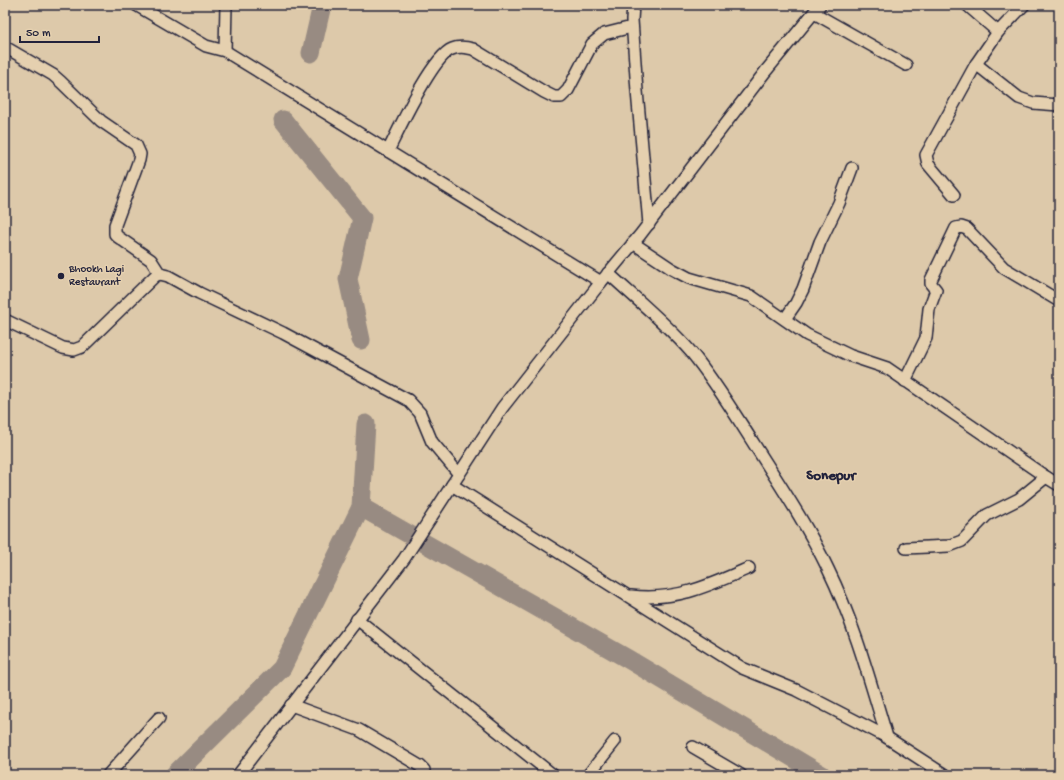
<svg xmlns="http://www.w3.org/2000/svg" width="1064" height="780" font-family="'Gochi Hand',sans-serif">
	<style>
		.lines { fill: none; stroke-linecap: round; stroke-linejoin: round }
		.river { stroke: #988b82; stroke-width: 19 }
		.minor-casing { stroke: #22223b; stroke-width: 14 }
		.minor { stroke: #e5d0af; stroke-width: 11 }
		.poi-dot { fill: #22223b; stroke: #e5d0af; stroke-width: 1.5 }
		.labels { text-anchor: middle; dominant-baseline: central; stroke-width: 3; stroke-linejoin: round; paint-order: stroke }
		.poi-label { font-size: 11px; fill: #22223b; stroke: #e5d0af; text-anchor: start }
		.district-label { font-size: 15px; font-weight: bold; fill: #22223b; stroke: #e5d0af }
	</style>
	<rect width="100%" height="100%" fill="#ddc9aa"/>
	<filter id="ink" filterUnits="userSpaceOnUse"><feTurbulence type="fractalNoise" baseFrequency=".025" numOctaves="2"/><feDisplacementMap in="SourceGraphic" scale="8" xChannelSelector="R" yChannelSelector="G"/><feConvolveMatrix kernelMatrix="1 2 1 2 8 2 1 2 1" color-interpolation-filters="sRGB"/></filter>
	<g filter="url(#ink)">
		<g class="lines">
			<!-- river -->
			<g class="river">
				<polyline points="311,53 322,5"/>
				<polyline points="283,120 362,218 348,279 361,340"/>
				<polyline points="361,507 628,659 822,775"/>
				<polyline points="174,775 282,668 361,507 366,424"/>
			</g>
			<defs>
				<g id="minor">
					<polyline points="136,5 206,46 225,51 601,282"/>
					<polyline points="633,5 632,20 637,91 649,224"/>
					<polyline points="967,5 998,32"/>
					<polyline points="814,13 906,65"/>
					<polyline points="5,47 53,75 61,82 101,121 136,145 140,154 139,160 115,225 115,234 118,237 151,260 160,274"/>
					<polyline points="225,51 226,5"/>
					<polyline points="976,64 1019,98 1033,103 1059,105"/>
					<path d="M 388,151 C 399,129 432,57 452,49 C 459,46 466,47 473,49 L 544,92 L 554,97 L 561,97 L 568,90 L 592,44 L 604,34 L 632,27"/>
					<polyline points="954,195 928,164 926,155 976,64 998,32 1024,5"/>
					<polyline points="633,243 672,269 689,278 751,296 807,335 851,356 887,368 1046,477 1059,485"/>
					<path d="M 608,273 C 636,299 666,323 691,352 C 715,381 734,413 754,444 C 780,485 807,525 828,569 C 854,622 870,681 887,737"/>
					<polyline points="785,319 796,303 803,289 820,242 839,203 852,168"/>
					<polyline points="5,320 63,348 74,350 82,347 155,276 160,274 168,276 199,293 283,333 408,400 420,413 432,442 459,474"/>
					<polyline points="905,381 926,338 929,309 936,290 931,284 931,280 956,228 961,227 967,229 1004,268 1059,301"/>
					<polyline points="452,485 742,668 796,690 883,735 945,775"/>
					<polyline points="906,548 949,546 962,541 987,515 1019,499 1046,477"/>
					<path d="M 631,596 C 677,601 708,586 749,568"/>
					<polyline points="357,619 553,775"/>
					<polyline points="291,705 359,730 420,766 424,770 423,775"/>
					<polyline points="693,747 741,775"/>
					<polyline points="108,775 159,718"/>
					<polyline points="238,775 404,559 502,408 601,282 640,235 765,72 820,5"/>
					<polyline points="588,775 615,741"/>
				</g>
			</defs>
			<!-- minor casing -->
			<use href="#minor" class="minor-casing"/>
			<!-- minor -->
			<use href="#minor" class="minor"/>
		</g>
	</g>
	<!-- markers -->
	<circle class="poi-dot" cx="61" cy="276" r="4"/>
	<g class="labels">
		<!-- poi labels -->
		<g class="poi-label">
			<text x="69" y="270">Bhookh Lagi<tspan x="69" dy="13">Restaurant</tspan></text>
		</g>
		<!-- district labels -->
		<g class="district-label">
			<text x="831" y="476">Sonepur</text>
		</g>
	</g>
	<!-- margin -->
	<rect width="1064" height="780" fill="none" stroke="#e5d0af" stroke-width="20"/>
	<rect x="10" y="10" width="1044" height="760" fill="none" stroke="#22223b" stroke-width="1.5" filter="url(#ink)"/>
	<!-- scale -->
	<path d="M20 36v6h79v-6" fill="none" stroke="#22223b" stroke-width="2"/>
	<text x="26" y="36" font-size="12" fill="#22223b" stroke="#e5d0af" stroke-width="3" paint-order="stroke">50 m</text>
</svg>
